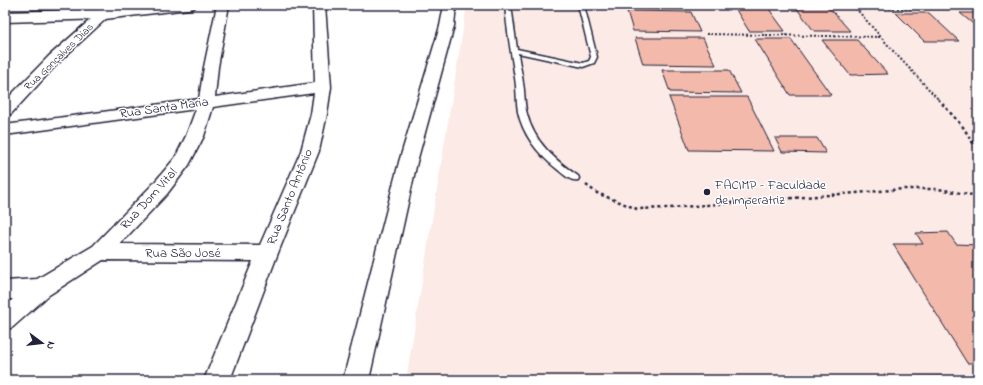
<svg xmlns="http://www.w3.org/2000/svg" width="983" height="385" font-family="'Indie Flower',sans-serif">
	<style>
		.built { fill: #fbeae6 }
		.building { fill: #f3b9ab; stroke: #22223b }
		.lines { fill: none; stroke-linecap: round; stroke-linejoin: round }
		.lane-casing { stroke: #22223b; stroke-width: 3 }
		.street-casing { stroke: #22223b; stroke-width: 3 }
		.secondary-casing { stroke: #22223b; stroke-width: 3 }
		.path-far1 { stroke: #22223b; stroke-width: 2; stroke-dasharray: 2 2; stroke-linecap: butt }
		.path { stroke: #22223b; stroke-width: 2.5; stroke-dasharray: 3 3; stroke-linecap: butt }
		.lane { fill: #fff; fill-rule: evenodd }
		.street { fill: #fff; fill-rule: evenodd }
		.secondary { fill: #fff; fill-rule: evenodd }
		.poi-dot { fill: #22223b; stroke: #fff; stroke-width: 1.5 }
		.labels { text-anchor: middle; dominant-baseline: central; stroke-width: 3; stroke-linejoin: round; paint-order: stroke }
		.far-street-label { font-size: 11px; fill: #22223b; stroke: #fff }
		.street-label { font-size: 13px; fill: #22223b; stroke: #fff }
		.poi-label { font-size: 13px; fill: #22223b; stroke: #fff; text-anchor: start }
	</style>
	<rect width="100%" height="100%" fill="#fff"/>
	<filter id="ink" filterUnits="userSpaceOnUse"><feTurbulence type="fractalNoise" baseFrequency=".025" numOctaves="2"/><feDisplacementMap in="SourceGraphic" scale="8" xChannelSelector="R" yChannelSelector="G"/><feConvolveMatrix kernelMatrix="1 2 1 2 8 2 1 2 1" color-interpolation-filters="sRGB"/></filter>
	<g filter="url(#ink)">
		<!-- built -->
		<polygon class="built" points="467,5 978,5 978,380 406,380"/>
		<!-- building -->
		<g class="building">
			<polygon points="622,5 685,5 686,7 623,6"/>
			<polygon points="733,5 766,5 785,31 749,31"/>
			<polygon points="794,5 827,5 850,31 814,31"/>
			<polygon points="627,11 691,12 700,32 633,31"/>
			<polygon points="896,13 929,13 959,41 924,41"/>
			<polygon points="960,13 978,13 978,28"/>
			<polygon points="635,38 703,38 716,65 643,64"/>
			<polygon points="755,39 791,39 831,95 790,95"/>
			<polygon points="822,40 857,40 888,74 850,75"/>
			<polygon points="662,70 729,70 741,93 670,92"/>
			<polygon points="669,97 747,97 774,151 689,150"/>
			<polygon points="775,138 817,138 826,153 782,152"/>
			<polygon points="948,232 956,244 978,245 978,363 967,363 893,244 923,244 916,233"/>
			<polygon points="964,376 966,380 906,380 904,377"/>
		</g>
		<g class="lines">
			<defs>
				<path id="lane" d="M 505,5 L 511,5 L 517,49 L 583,63 L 589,61 L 591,57 L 578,5 L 584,5 L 597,57 L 594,63 L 583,67 L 518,53 C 519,63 522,73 523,83 C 525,93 524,104 527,114 C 534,142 555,160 578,176 L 579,178 L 578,180 C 571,182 563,174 557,169 C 539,155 523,135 518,112 C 516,100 517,89 515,78 C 511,53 507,30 505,5 Z"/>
				<g id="street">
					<polygon points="107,5 121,5 59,62 11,114 5,115 5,101 49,56"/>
					<path d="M 217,5 L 229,5 L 218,67 L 215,97 L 315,83 L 313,5 L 325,5 L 331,87 L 327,114 L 319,151 L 278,253 L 230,380 L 204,380 L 253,261 L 103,260 L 49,295 L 13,327 L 5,330 L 5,306 L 13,299 L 5,299 L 5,281 L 37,279 L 93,246 L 153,184 L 175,158 L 186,136 L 196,109 L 5,135 L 5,125 L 199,99 L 204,67 ZM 314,93 L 311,114 L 301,151 L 260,245 L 120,244 L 167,194 L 189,165 L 204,136 L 213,107 Z"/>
					<polygon points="444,5 456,5 454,26 417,162 369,380 343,380 399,162 440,26"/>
				</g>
				<polygon id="secondary" points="147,5 196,5 194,8 189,9 105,19 5,22 5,12 105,9"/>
			</defs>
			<!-- lane casing -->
			<use href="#lane" class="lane-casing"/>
			<!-- street casing -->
			<use href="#street" class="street-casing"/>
			<!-- secondary casing -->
			<use href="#secondary" class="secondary-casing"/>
			<!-- path-far1 -->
			<g class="path-far1">
				<polyline points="853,5 894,52 939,100"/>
				<polyline points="857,8 978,9"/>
				<polyline points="706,34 882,37"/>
			</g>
			<!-- path -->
			<g class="path">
				<polyline points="938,99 963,127 978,151"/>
				<polyline points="586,185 597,193 637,209 669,208 904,189 938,189 978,196"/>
			</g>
			<!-- lane -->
			<use href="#lane" class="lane"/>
			<!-- street -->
			<use href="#street" class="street"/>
			<!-- secondary -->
			<use href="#secondary" class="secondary"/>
		</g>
	</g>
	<!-- markers -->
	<circle class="poi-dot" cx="707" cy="192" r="4"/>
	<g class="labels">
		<!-- far-street labels -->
		<g class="far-street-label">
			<text transform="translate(59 57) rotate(-44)">Rua Gonçalves Dias</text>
		</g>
		<!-- street labels -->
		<g class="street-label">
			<text transform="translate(164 108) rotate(-8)">Rua Santa Maria</text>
			<text transform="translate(290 197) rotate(-68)">Rua Santo Antônio</text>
			<text transform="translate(149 199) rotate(-48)">Rua Dom Vital</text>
			<text x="183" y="253">Rua São José</text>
		</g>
		<!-- poi labels -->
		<g class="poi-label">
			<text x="715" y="185">FACIMP - Faculdade<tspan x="715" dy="15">de Imperatriz</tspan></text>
		</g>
	</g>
	<!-- margin -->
	<rect width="983" height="385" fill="none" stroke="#fff" stroke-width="20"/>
	<rect x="10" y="10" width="963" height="365" fill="none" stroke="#22223b" stroke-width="1.5" filter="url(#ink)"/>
	<!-- north arrow -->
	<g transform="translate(42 343) rotate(105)" stroke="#ffffff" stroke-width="3" paint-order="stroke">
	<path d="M0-3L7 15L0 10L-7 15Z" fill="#22223b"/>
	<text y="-6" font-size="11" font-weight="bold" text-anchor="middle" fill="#22223b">N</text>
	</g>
</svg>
